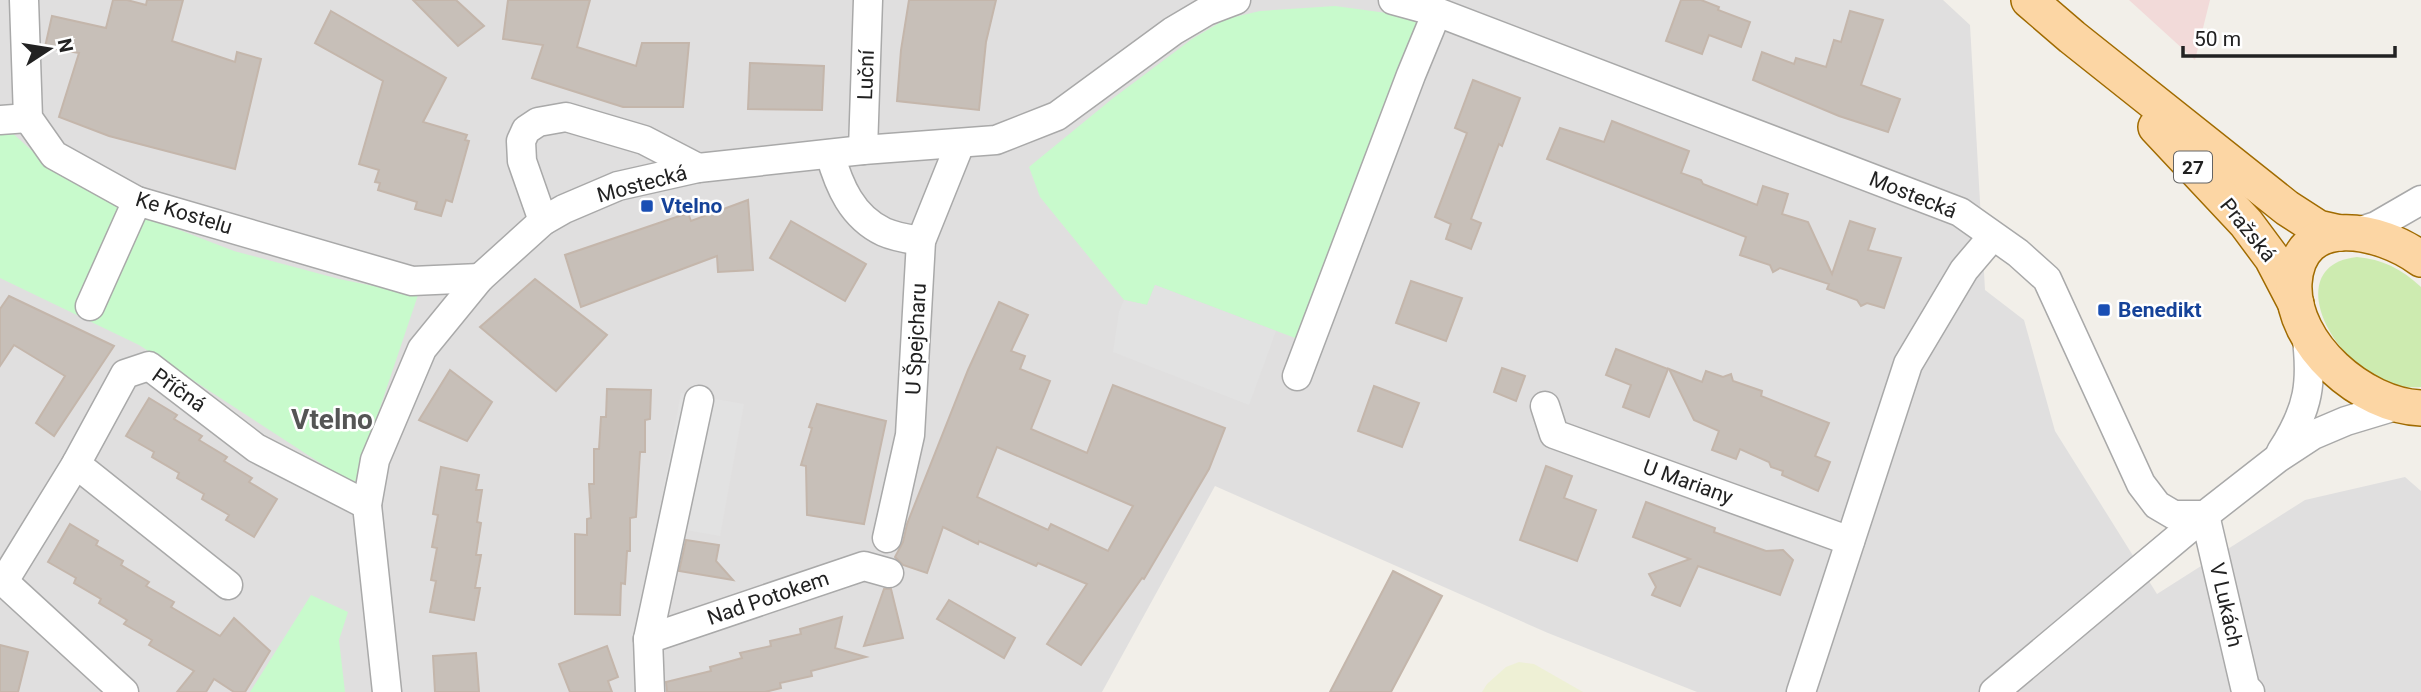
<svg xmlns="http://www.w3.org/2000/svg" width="2421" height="692" font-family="Roboto,sans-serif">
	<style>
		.residential { fill: #e0dfdf }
		.commercial { fill: #f2dad9 }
		.farmland { fill: #eef0d5 }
		.grass { fill: #cdebb0 }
		.park { fill: #c8facc }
		.parking { fill: #e2e2e2 }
		.building { fill: #c7bfb8; stroke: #c4b6ab; stroke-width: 2; fill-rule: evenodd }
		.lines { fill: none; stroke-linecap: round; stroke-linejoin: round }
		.minor-casing { stroke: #a9a9a9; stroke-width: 31 }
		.major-casing { stroke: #a06b00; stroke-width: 38 }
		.minor { stroke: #fff; stroke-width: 28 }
		.major { stroke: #fcd6a4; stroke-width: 35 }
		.transit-dot { fill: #1a4fb4; stroke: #fff; stroke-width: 2.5 }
		.labels { text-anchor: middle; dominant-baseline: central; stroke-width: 5; stroke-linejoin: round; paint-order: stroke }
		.shield { fill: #fff; stroke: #646464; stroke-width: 2 }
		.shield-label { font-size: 19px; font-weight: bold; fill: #222 }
		.street-label { font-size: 21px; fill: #222; stroke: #fff }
		.transit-label { font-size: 21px; font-weight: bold; fill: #164399; stroke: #fff; text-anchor: start }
		.district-label { font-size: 28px; font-weight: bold; fill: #555; stroke: #fff }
	</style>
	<rect width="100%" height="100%" fill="#f2efe9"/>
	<!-- residential -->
	<polygon class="residential" points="0,0 1943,0 1970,25 1985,290 2024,320 2055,431 2157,594 2305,500 2405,477 2421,491 2421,692 1697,692 1548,633 1215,486 1102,692 0,692"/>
	<!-- commercial -->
	<polygon class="commercial" points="2129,0 2210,0 2195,60"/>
	<!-- farmland -->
	<polygon class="farmland" points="1519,662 1534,664 1583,692 1482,692 1487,684 1506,667"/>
	<!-- grass -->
	<path class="grass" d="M 2357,257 C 2382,259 2402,269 2421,287 L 2421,387 C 2344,394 2271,266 2357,257 Z"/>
	<!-- park -->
	<g class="park">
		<polygon points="1335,6 1424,18 1303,341 1155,285 1147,305 1124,300 1040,197 1029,167 1112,99 1192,39 1226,19 1260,11"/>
		<polygon points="0,122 58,174 117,206 234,251 339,279 418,295 354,485 139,345 0,278"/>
		<polygon points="311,595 348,612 339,640 345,692 250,692"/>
	</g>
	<!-- parking -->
	<g class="parking">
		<polygon points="1155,285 1276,331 1249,405 1113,352 1119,312 1124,300 1147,305"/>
		<polygon points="681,393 744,404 720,536 657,525"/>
	</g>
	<!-- building -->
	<g class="building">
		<polygon points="113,0 127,0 146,5 147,0 183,0 172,41 235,62 237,52 261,59 235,169 109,136 59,117 79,53 45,47 52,16 106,28"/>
		<polygon points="413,0 456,0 484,26 458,46"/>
		<polygon points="508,0 590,0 577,47 636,66 642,43 689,43 683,107 623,107 532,78 543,45 503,39"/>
		<polygon points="909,0 996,0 986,42 979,110 897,101 901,50"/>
		<polygon points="1681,0 1701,0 1719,7 1718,10 1750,22 1741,47 1709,35 1702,54 1666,41"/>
		<polygon points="331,11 446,78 423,122 467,135 465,140 469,141 452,202 446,200 441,216 415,209 417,202 378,190 380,183 375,182 379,170 359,164 383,81 315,43"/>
		<polygon points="1850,11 1883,20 1861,85 1900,99 1888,132 1839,116 1753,80 1762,52 1794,64 1796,58 1826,67 1834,40 1841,42"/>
		<polygon points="750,63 824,66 822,110 748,109"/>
		<polygon points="1473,80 1520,98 1502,146 1499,144 1471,219 1481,223 1471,249 1446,239 1451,224 1435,217 1467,133 1455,128"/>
		<polygon points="1612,121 1689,151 1681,173 1701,180 1703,184 1757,205 1763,186 1788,194 1782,214 1808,222 1832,274 1850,221 1875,229 1868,250 1901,258 1884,308 1867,303 1861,306 1857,300 1827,289 1829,284 1780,268 1773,272 1770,265 1740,255 1746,237 1547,159 1560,128 1604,142"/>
		<polygon points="748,200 753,270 718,272 717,256 581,307 565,255 688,213 691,221"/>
		<polygon points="791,221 866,264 845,301 770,258"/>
		<polygon points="535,279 607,335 556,391 480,327"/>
		<polygon points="1411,281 1462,298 1446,341 1396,323"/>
		<polygon points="9,296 114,346 54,436 36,423 65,376 14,345 0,366 0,309"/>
		<path d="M 999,302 L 1028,315 L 1011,351 L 1025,356 L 1020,369 L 1050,381 L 1031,429 L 1087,453 L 1113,385 L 1225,428 L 1209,469 L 1144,579 L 1142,578 L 1081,665 L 1047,644 L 1087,584 L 1038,563 L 1036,566 L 979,541 L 978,544 L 943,527 L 927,573 L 903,565 L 895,557 L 903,542 L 907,524 L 968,370 ZM 997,447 L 1133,506 L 1108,551 L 1051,524 L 1048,530 L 977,497 Z"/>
		<polygon points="1616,349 1668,369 1649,417 1623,407 1631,385 1606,375"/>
		<polygon points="1502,368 1525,376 1516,401 1494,392"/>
		<polygon points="1669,369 1702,382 1706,371 1723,377 1731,374 1733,381 1762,391 1761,396 1829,423 1815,456 1830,462 1818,491 1782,475 1783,471 1771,467 1769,462 1740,449 1736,459 1712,450 1719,431 1694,420"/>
		<polygon points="450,370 492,402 467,441 419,420"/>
		<polygon points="1374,386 1419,403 1402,447 1358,431"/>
		<polygon points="607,389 651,390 650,419 645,420 645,452 640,452 636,517 630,518 630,551 627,551 625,584 621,583 620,615 575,614 575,534 587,535 587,519 591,518 589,484 594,484 594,449 599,449 601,417 606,417"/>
		<polygon points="149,398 177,415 174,419 202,436 199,440 227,457 224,461 252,478 249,482 277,499 254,537 226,520 229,515 202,499 204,494 177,478 179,473 152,457 154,452 126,436"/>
		<polygon points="817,404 886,421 864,524 807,515 806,466 801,465 812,428 809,427"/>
		<polygon points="1546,466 1572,476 1564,498 1596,510 1577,561 1520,540"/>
		<polygon points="441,467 479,475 476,490 482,490 477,522 481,523 476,555 481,555 475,588 480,588 474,620 430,612 436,581 431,580 437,548 432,547 438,515 433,514"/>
		<polygon points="1646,502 1715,528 1714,532 1766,551 1783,550 1793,560 1780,595 1698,566 1680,606 1652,595 1656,587 1649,574 1690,559 1633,537"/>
		<polygon points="70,524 98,541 96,545 123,561 121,565 149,582 146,586 174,602 171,607 220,636 234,618 270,651 245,692 234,692 214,679 206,692 177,692 194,671 149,645 152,640 124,624 127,620 99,603 101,599 74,583 76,578 48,562"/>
		<polygon points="686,540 719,545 716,561 733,580 679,571"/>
		<polygon points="1393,571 1442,596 1391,692 1330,692"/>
		<polygon points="884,589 891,589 903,638 864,646"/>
		<polygon points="949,600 1015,638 1004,658 937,619"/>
		<polygon points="842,617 835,648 866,657 811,671 812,676 780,683 781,688 765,692 667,692 666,682 711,671 710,667 742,658 740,653 771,646 770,641 801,634 800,629"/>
		<polygon points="0,645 28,652 18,692 0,692"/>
		<polygon points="607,646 618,677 608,681 612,692 570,692 559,664"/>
		<polygon points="476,653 479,692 435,692 433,656"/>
	</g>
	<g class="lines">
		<defs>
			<g id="minor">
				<polyline points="24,0 28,118 54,155 137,201 412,281 480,278"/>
				<polyline points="1393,0 1437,12 1960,212 2018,253 2047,279 2141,484 2157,505 2174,515 2205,515 2278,458 2313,435 2346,421 2399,405"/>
				<polyline points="0,120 28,118"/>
				<polyline points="863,150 868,0"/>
				<path d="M 830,154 C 839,186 852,217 884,232 C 895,237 909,239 921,241"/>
				<polyline points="543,221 522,161 521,141 526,130 538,122 566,117 644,140 698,168"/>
				<polyline points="2357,232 2376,226 2421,200"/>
				<polyline points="90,306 137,201"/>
				<polyline points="1297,376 1411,75 1437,12"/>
				<polyline points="1545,406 1554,434 1850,541"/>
				<path d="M 2281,452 C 2309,409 2313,382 2306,332"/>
				<polyline points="76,464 228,585"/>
				<polyline points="887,538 910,435 921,241 960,144"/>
				<polyline points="2,580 124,692"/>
				<polyline points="0,582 9,573 76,464 125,374 149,366 256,448 367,505"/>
				<polyline points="648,639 864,566 889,573"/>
				<polyline points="387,692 367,505 375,460 422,349 480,278 543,221 564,209 618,186 698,168 863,150 996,140 1057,116 1173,31 1207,11 1236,0"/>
				<polyline points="650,692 648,639 699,400"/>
				<polyline points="1801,692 1908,364 1964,270 1992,237"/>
				<polyline points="1994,692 2205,515 2245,687 2250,692"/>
			</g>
			<g id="major">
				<polyline points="2029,0 2072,37 2287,208 2318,228 2340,233"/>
				<polyline points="2156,127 2246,223 2272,258 2296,304"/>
				<path d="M 2421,259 C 2382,230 2299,210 2294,283 C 2291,345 2363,406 2421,408"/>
			</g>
		</defs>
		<!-- minor casing -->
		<use href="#minor" class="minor-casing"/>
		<!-- major casing -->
		<use href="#major" class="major-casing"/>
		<!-- minor -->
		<use href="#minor" class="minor"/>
		<!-- major -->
		<use href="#major" class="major"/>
	</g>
	<!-- markers -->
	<g class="transit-dot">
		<rect x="640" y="199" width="14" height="14" rx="3.5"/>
		<rect x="2097" y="303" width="14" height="14" rx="3.5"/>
	</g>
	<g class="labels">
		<!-- shield labels -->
		<rect class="shield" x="2174" y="151.5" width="38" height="31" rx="5"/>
		<g class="shield-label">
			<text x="2193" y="167">27</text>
		</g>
		<!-- street labels -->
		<g class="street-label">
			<text transform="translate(866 75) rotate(-88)">Luční</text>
			<text transform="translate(642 184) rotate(-15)">Mostecká</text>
			<text transform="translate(1913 195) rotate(22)">Mostecká</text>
			<text transform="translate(184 213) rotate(17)">Ke Kostelu</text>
			<text transform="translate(2248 230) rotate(51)">Pražská</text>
			<text transform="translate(916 339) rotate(-87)">U Špejcharu</text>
			<text transform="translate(179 390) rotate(35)">Příčná</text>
			<text transform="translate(1688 482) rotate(20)">U Mariany</text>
			<text transform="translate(768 598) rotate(-19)">Nad Potokem</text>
			<text transform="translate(2226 605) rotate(77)">V Lukách</text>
		</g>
		<!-- transit labels -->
		<g class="transit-label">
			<text x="661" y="206">Vtelno</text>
			<text x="2118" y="310">Benedikt</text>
		</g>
		<!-- district labels -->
		<g class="district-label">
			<text x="332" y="419">Vtelno</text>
		</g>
	</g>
	<!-- north arrow -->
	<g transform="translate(49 49) rotate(78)" stroke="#ffffff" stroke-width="5" paint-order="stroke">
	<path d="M0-5L12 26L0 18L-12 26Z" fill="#222222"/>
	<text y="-10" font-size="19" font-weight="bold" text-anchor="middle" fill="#222222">N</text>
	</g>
	<!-- scale -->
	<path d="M2183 46v10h212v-10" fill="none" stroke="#222222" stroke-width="3.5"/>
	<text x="2194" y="46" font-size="21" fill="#222222" stroke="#ffffff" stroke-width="5" paint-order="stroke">50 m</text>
</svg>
